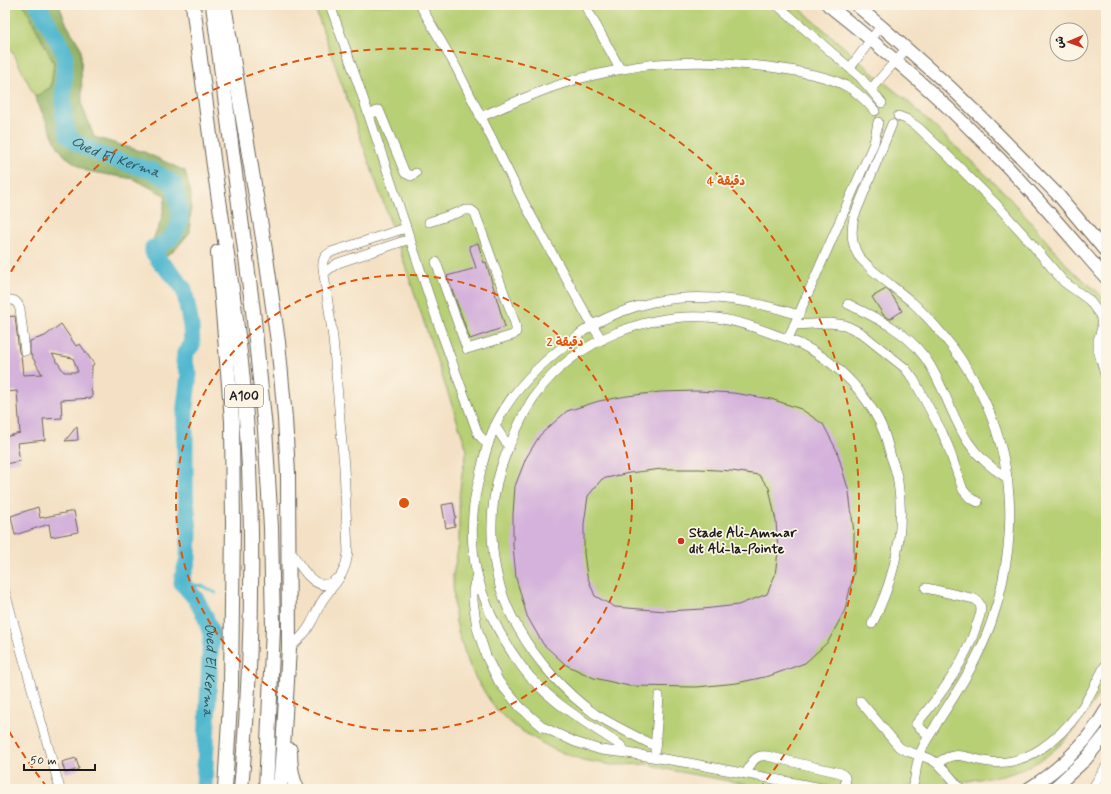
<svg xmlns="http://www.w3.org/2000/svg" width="1111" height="794" font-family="Mynerve,'Playpen Sans Arabic',sans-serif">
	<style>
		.green { fill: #b7cf74; stroke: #6a7648 }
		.forest { fill: #91b266; stroke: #566741 }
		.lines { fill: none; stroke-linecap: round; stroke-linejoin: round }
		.stream { stroke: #51b8cf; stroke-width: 3 }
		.river { stroke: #51b8cf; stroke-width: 17 }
		.building { fill: #d4b2db; fill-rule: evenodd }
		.minor-casing { stroke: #686157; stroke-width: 10 }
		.major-casing { stroke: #686157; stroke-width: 14 }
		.highway-casing { stroke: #686157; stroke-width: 16 }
		.minor { stroke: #fff; stroke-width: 9 }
		.major { stroke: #fff; stroke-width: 12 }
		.highway { stroke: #fff; stroke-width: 14 }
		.ring { fill: none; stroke: #de560d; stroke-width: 2; stroke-dasharray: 7 5 }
		.poi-dot { fill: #c8321e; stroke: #fcf5e5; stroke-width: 1.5 }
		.labels { text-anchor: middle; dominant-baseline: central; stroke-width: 3.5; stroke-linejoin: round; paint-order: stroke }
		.shield { fill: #fcf5e5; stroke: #5f5d58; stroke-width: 1 }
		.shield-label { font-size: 13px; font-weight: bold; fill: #1c1c1c }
		.poi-label { font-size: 14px; font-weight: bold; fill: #1c1c1c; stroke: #fcf5e5; text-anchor: start }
		.water-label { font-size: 15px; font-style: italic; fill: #315a64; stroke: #fcf5e5 }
		.centre { fill: #de560d; stroke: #fcf5e5; stroke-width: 2 }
		.ring-label { font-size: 12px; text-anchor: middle; font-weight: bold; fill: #de560d; stroke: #fcf5e5; stroke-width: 3.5; stroke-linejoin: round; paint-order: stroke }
	</style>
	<rect width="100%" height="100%" fill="#fcf5e5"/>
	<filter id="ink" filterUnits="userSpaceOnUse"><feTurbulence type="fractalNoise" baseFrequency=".025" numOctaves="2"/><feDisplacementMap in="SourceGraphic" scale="8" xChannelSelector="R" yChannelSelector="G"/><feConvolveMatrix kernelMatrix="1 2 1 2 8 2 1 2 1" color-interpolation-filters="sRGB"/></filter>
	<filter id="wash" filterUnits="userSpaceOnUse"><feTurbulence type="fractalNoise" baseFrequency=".012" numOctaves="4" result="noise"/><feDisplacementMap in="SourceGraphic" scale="16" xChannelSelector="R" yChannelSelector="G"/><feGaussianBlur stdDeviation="0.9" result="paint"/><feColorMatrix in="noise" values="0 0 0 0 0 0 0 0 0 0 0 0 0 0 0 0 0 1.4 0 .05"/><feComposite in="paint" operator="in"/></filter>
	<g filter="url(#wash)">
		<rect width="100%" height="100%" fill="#f4e1c5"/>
		<!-- green -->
		<g class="green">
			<polygon points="5,5 24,5 54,63 51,87 35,97 5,36"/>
			<path d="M 314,5 L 796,5 L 880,79 L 906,100 L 969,159 L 1005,193 L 1033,225 L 1071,270 L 1098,292 L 1106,302 L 1106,682 C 1081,724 1057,761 1006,775 C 990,780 967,776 954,789 L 772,789 L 670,770 L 649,764 L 612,765 L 583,760 L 555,750 L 542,743 L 517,728 L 505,718 L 494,707 L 475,677 L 469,664 L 464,650 L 459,635 L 456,621 L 454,606 L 453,575 L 459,544 L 459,497 L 462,474 L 467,450 L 394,233 Z"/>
		</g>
		<!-- forest -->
		<polygon class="forest" points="24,5 59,5 67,25 81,48 82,105 94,137 144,152 185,171 191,195 190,232 174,251 165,256 151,245 162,218 166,196 134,179 86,171 65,156 58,147 35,97 51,87 54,63"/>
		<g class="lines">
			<!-- stream -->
			<polyline class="stream" points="182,583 202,586 216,593"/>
			<!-- river -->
			<path class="river" id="s1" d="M 38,5 L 65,54 L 63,97 L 64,116 L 68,135 L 77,143 L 103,156 L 153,171 L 173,183 C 175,191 181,210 180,217 C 179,233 167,244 153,248 L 153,252 L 161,263 L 175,277 L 184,289 L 191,326 L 192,345 L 185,353 L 184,362 L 189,374 L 185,406 L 185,493 L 189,531 L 188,559 L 183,576 L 182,583 L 196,599 L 205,616 L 211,634 L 204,789"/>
		</g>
		<g id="blocks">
			<!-- building -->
			<g class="building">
				<polygon points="478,243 484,263 486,262 505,327 470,339 447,276 476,268 469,246"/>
				<polygon points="886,289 890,292 902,311 890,319 884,316 872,297"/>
				<path d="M 15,316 L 19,352 L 21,355 L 23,375 L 42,374 L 30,353 L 30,341 L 45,336 L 61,324 L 76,346 L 80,344 L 94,364 L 92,366 L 91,391 L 92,392 L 92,398 L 61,400 L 62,418 L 43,419 L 45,440 L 17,443 L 20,461 L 5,464 L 5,437 L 20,433 L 17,391 L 5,392 L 5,317 ZM 52,354 L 73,358 L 78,372 L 64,372 Z"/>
				<path d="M 697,391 L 733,393 L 771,399 L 801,409 L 823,424 L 837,451 L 849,492 L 854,533 L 854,572 L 845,610 L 828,642 L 805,663 L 769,676 L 737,683 L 697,687 L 629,686 L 594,678 L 566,665 L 543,644 L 527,616 L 516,578 L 513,545 L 513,514 L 515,486 L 526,458 L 540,435 L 567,411 L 599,401 L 627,396 L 660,392 ZM 662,469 L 700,469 L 732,471 L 759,475 L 769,488 L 776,521 L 778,552 L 775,575 L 767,594 L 738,605 L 703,609 L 666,611 L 615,607 L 595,596 L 587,576 L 584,553 L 584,524 L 588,496 L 602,479 L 629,473 Z"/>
				<polygon points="77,426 78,440 65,441"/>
				<polygon points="453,503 456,518 454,519 455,526 446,528 442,505"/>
				<polygon points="38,507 40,518 74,511 78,532 51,537 49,524 15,535 11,516"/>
				<polygon points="76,758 79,769 65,773 62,762"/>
			</g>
		</g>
	</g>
	<g filter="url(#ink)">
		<use href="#blocks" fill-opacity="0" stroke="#686157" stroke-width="1"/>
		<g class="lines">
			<defs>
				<g id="minor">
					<polyline points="330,5 360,89 438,323 473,420 478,434 488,445"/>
					<polyline points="420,5 456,67 523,201 592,325 602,340"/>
					<polyline points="585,5 620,69"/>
					<polyline points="777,5 860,77 882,103"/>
					<polyline points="850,68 881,26"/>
					<polyline points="871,89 906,49"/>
					<polyline points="369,115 379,110 405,173 411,176 416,173"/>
					<polyline points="898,116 906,119 919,128 948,156 996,204 1024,235 1064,282 1089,300 1100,315 1101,319 1102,328 1098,340 1098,350 1106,378"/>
					<path d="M 480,117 C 513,103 547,87 582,78 C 607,72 632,66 657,64 C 701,60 746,63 790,70 C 810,74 830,77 848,87 C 859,93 867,102 875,111"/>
					<path d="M 892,124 L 854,217 C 851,230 851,243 858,255 C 861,260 867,264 871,269 C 885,281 900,292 914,304 C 968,356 1003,419 1009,495 C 1013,548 1000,614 974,662 C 963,683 950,703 937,723 C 933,731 927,738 924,745 C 920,753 917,762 916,770 C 915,777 915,783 911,789"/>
					<polyline points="429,222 466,210 471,210 475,213 515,323 516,328 516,332 513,335 467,349 436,262"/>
					<polyline points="324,273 332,267 338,263 410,239"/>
					<path d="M 5,299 C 14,300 17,300 20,309 L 25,351"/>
					<path d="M 848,304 C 876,318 903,329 923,355 C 933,367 938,381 945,395 C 961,433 970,455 1007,478"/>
					<polyline points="794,325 830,323 845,325 861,333 905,368 914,380 942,432 948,446 963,490 970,498 978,502"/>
					<polyline points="788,339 874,143 878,122"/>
					<polyline points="495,426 509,447"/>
					<path d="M 290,550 C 299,564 317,598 336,579"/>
					<polyline points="477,574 473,590 473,601 477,628 486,656 499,682 520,707 543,727 575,742 601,750 627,753 689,763 827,789"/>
					<path d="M 926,588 L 975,599 C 985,606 980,615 977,624 C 965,662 942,694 916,724 L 929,736"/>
					<polyline points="5,592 60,789"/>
					<path d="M 289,648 C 298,641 306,633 311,623 C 315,616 317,610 321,603 C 333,583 345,579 348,552 L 344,467 L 333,338 L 323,268 C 322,260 324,256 331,252 L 406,228"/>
					<path d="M 860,701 L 899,747 C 909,754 921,754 932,760 C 944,766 951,779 961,789"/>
					<path d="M 655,746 C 635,736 614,726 595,714 C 565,693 536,660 518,628 C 487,575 484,507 507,451 C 516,431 523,412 536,394 C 576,340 650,310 717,318 C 737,321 755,327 773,334 C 783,338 793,340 802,345 C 832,360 857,384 874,412 C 883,426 887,441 891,457 C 894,465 897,473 898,482 C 906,532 894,580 872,624"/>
					<polyline points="655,750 659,696"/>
					<path d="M 627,753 L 620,745 C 586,722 547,701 522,667 C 502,640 485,607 477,574 C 470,544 471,509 479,479 C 483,461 487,443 495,426 C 512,389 544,360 576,337 C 582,332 588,328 594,324 C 613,314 633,307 653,302 C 701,292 753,300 799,315"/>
					<path d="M 938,763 C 959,748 968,760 990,762 C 1026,767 1059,739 1079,712 C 1090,697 1097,680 1106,664"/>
					<path d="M 746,774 C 751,764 754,754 767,756 L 841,773 L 845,777 L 846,789"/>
					<polyline points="1092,789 1106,767"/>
				</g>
				<g id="major">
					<path d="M 828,5 C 881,47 933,91 980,139 C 1025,183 1065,231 1106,278"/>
					<polyline points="856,5 881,26 950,87 986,122 1060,197 1106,252"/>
					<path d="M 1028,789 C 1060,769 1087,743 1106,710"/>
					<polyline points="1053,789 1086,759 1106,734"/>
				</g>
				<g id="highway">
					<path d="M 193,5 C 200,59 207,112 214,166 C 226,249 240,333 246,417 C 255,541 252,665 241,789"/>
					<polyline points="213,5 253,311 265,429 271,527 273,628 266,789"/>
					<polyline points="224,5 265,250 278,342 285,418 288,474 289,648 283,748 280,789"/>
					<polyline points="218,252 232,421 233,524 231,686 225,789"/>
					<path d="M 290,750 C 290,763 291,777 297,789"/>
				</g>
			</defs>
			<!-- minor casing -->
			<use href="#minor" class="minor-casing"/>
			<!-- major casing -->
			<use href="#major" class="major-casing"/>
			<!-- highway casing -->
			<use href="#highway" class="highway-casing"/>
			<!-- minor -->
			<use href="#minor" class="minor"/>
			<!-- major -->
			<use href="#major" class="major"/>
			<!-- highway -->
			<use href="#highway" class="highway"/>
		</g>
	</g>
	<!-- distance rings -->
	<g class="ring">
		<circle cx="404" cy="503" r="228"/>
		<path d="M47 787A456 456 0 0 1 5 724M5 282A456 456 0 1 1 761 787"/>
	</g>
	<!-- markers -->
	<circle class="poi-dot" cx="681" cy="541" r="4"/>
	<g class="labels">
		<!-- shield labels -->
		<rect class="shield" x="225" y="385" width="38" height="22" rx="3"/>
		<g class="shield-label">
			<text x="244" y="396">A100</text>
		</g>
		<!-- poi labels -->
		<g class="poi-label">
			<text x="689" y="533">Stade Ali-Ammar<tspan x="689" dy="16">dit Ali-la-Pointe</tspan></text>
		</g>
		<!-- water labels -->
		<g class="water-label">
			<text stroke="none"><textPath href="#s1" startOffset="191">Oued El Kerma</textPath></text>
			<text stroke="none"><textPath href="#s1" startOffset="780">Oued El Kerma</textPath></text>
		</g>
	</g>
	<circle cx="404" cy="503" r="6" class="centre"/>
	<g class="ring-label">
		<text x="726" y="185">4 دقيقة</text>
		<text x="565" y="346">2 دقيقة</text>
	</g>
	<!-- margin -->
	<rect width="1111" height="794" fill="none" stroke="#fcf5e5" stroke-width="20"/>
	<!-- north arrow -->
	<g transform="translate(1069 42) rotate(268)"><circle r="19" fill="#fcf5e5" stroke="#a29e95"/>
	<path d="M0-3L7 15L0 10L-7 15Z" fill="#c8321e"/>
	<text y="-6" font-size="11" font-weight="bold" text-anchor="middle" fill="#1c1c1c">ش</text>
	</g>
	<!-- scale -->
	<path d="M24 764v6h71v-6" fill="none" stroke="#1c1c1c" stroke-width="2"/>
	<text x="30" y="764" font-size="12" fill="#1c1c1c" stroke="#fcf5e5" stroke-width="3" paint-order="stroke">50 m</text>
</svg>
